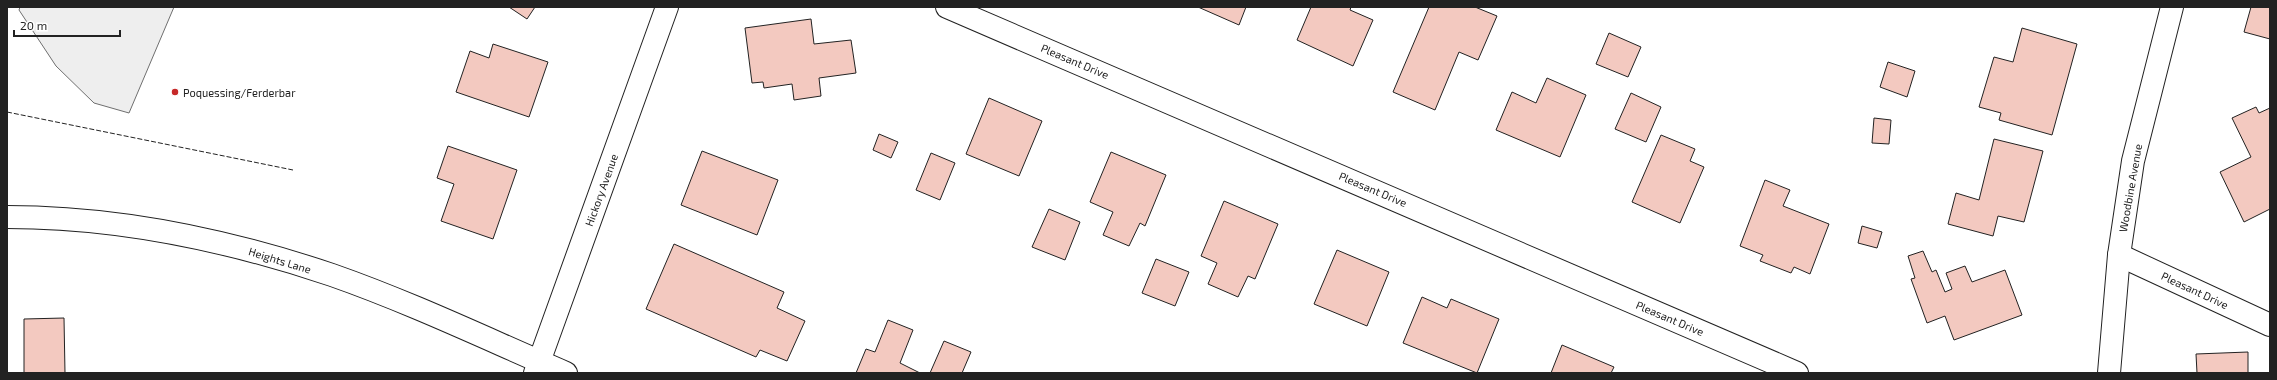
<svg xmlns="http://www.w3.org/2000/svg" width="2277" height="380" font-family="'Exo 2',sans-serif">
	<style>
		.green { fill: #eee; stroke: #6f6f6f }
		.building { fill: #f3c9c0; stroke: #222 }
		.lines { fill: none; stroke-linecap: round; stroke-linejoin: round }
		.minor-casing { stroke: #222; stroke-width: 24 }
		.minor { stroke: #fff; stroke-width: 22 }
		.fence { stroke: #222; stroke-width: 1; stroke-dasharray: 5 2; stroke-linecap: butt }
		.poi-dot { fill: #c62828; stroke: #fff; stroke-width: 1.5 }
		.labels { text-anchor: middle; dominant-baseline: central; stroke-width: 3; stroke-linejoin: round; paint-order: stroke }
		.street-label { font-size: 11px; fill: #222; stroke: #fff }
		.poi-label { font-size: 11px; fill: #222; stroke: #fff; text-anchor: start }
	</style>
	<rect width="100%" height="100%" fill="#fff"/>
	<!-- green -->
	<polygon class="green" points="20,7 174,7 129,113 94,103 56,66 19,10"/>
	<!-- building -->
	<g class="building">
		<polygon points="509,7 535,7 527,19"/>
		<polygon points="1198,7 1246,7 1239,25"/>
		<polygon points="1311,7 1351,7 1350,10 1373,20 1353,66 1297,40"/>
		<polygon points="1429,7 1475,7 1497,16 1478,60 1459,52 1435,110 1393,92"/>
		<polygon points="2251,7 2270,7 2270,39 2244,32"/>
		<polygon points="811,19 814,44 851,40 856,73 819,78 821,96 794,100 792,84 764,88 763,82 752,83 745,28"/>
		<polygon points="2022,28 2077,44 2052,135 1999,120 2001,113 1979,107 1994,57 2013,62"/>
		<polygon points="1609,33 1641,47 1628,77 1596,64"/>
		<polygon points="493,44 548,62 529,117 456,92 470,51 489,58"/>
		<polygon points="1888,62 1915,71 1907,97 1880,87"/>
		<polygon points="1547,78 1586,95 1560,157 1496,130 1512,92 1536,103"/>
		<polygon points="1631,93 1661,107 1646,142 1615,129"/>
		<polygon points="989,98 1042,121 1019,176 966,154"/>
		<polygon points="2256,107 2259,113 2270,108 2270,209 2244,222 2220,172 2251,157 2232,118"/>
		<polygon points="1874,118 1891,120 1889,144 1872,143"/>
		<polygon points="879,134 898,142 891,158 873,150"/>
		<polygon points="1661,135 1695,149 1690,161 1704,167 1680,223 1632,202"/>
		<polygon points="1994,139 2043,151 2024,222 1998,216 1993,236 1948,224 1956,193 1979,200"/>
		<polygon points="448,146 517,170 493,239 441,221 454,184 437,178"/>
		<polygon points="702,151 778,180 757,235 681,205"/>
		<polygon points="1111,152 1166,175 1145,226 1140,223 1129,246 1103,235 1113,212 1090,202"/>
		<polygon points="931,153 955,163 940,200 916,190"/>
		<polygon points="1765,180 1790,190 1783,206 1829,224 1810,274 1794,267 1791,273 1760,261 1763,255 1740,246"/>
		<polygon points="1224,201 1278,224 1255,279 1248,276 1238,297 1208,284 1217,263 1201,256"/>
		<polygon points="1049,209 1080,222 1065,260 1032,247"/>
		<polygon points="1862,226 1882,232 1877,248 1858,243"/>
		<polygon points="674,244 784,292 777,308 805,321 787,361 760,350 756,357 646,309"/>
		<polygon points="1337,250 1389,272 1367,326 1314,304"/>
		<polygon points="1923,251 1932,272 1936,270 1945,292 1952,289 1946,273 1965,266 1972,282 2005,270 2022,315 1954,340 1945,316 1927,323 1911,279 1915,278 1908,256"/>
		<polygon points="1156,259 1189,272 1175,306 1142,293"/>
		<polygon points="1422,297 1447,308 1451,299 1499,319 1477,373 1403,343"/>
		<polygon points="64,318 65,373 24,373 24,319"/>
		<polygon points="888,320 913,330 900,363 920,373 856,373 866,349 875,352"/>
		<polygon points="944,341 971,352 962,373 930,373"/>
		<polygon points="1562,345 1614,367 1611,373 1551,373"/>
		<polygon points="2248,352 2248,373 2197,373 2196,354"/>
	</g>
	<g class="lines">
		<defs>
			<g id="minor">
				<polyline points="947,7 1797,373"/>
				<path d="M 7,217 C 117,217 228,240 332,275 C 412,303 489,340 566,373"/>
				<polyline points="2119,255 2270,325"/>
				<polyline points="535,373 667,7"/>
				<polyline points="2109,373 2119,255 2133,161 2172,7"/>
			</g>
		</defs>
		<!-- minor casing -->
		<use href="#minor" class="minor-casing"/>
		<!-- minor -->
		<use href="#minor" class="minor"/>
		<!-- fence -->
		<polyline class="fence" points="7,112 293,170"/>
	</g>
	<!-- markers -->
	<circle class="poi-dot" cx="175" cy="92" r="4"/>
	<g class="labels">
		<!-- street labels -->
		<g class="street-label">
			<text transform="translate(1075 61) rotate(23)">Pleasant Drive</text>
			<text transform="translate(2130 188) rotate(-80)">Woodbine Avenue</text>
			<text transform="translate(1373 189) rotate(23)">Pleasant Drive</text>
			<text transform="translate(601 190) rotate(-70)">Hickory Avenue</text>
			<text transform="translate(280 260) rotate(17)">Heights Lane</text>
			<text transform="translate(2195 290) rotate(25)">Pleasant Drive</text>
			<text transform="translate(1670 318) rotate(23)">Pleasant Drive</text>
		</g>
		<!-- poi labels -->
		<g class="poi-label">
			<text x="183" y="92">Poquessing/Ferderbar</text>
		</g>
	</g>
	<!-- border -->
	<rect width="2277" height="380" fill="none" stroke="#222222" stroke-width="16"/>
	<!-- scale -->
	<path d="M14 30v6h106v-6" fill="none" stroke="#222222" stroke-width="2"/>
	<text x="20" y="30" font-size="12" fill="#222222" stroke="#ffffff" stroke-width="3" paint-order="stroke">20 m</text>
</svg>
